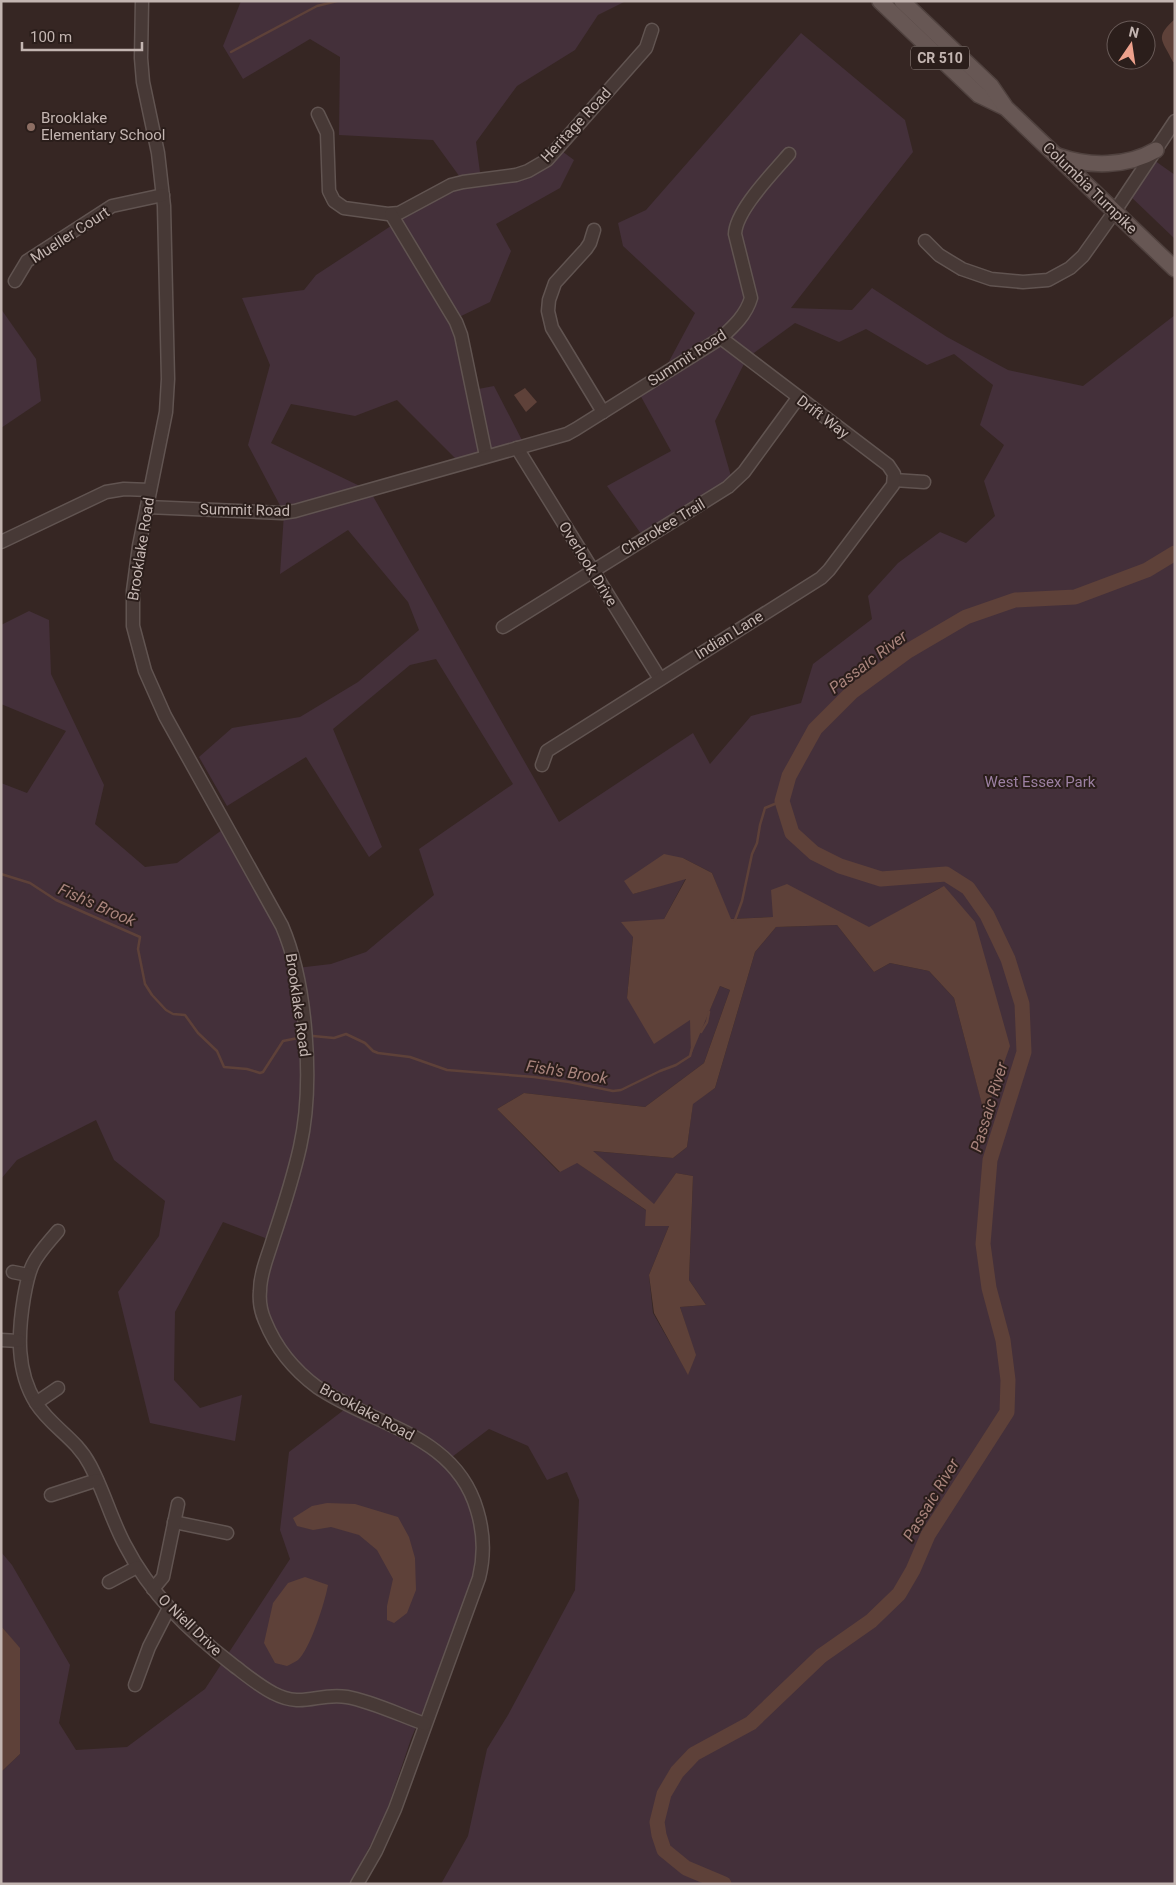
<svg xmlns="http://www.w3.org/2000/svg" width="1176" height="1885" font-family="Roboto,sans-serif">
	<style>
		.green { fill: #44303a; fill-rule: evenodd }
		.water { fill: #5e4139 }
		.lines { fill: none; stroke-linecap: round; stroke-linejoin: round }
		.stream { stroke: #5e4139; stroke-width: 2.5 }
		.river { stroke: #5e4139; stroke-width: 15 }
		.minor-casing { stroke: #615451; stroke-width: 15 }
		.major-casing { stroke: #50423f; stroke-width: 18 }
		.minor { stroke: #473936; stroke-width: 12 }
		.major { stroke: #675754; stroke-width: 15 }
		.education-dot { fill: #8d6e63; stroke: #2b1e1b; stroke-width: 2 }
		.labels { text-anchor: middle; dominant-baseline: central; stroke-width: 4; stroke-linejoin: round; paint-order: stroke }
		.shield { fill: #2b1e1b; stroke: #958884; stroke-width: 1 }
		.shield-label { font-size: 14px; font-weight: bold; fill: #c3b5b1 }
		.poi-label { font-size: 15px; fill: #c3b5b1; stroke: #2b1e1b; text-anchor: start }
		.street-label { font-size: 15px; fill: #c3b5b1; stroke: #2b1e1b }
		.park-label { font-size: 15px; fill: #9c80a2; stroke: #2b1e1b }
		.water-label { font-size: 16px; font-style: italic; fill: #a9847c; stroke: #2b1e1b }
	</style>
	<rect width="100%" height="100%" fill="#362623"/>
	<!-- green -->
	<g class="green">
		<path d="M 241,1 L 626,1 L 598,15 L 575,50 L 517,86 L 476,142 L 481,180 L 532,170 L 559,149 L 574,160 L 560,188 L 496,224 L 511,251 L 490,302 L 455,319 L 473,390 L 494,386 L 525,446 L 462,465 L 397,400 L 355,416 L 291,404 L 271,443 L 370,491 L 559,822 L 693,733 L 710,764 L 751,716 L 801,703 L 813,664 L 872,619 L 868,596 L 898,563 L 940,532 L 966,543 L 995,516 L 984,481 L 1004,445 L 980,425 L 993,385 L 954,354 L 927,365 L 866,329 L 839,342 L 795,323 L 747,358 L 715,421 L 733,483 L 644,538 L 607,486 L 671,451 L 639,393 L 659,380 L 695,313 L 623,246 L 618,223 L 646,210 L 801,33 L 905,120 L 913,152 L 791,308 L 852,310 L 872,288 L 947,337 L 1008,370 L 1083,386 L 1175,315 L 1175,1884 L 441,1884 L 468,1836 L 487,1749 L 508,1715 L 575,1590 L 579,1500 L 567,1472 L 547,1480 L 528,1446 L 489,1429 L 448,1460 L 481,1517 L 481,1571 L 411,1739 L 384,1819 L 350,1884 L 1,1884 L 1,1772 L 20,1754 L 20,1649 L 1,1626 L 1,1552 L 12,1565 L 70,1665 L 59,1723 L 76,1750 L 127,1747 L 205,1689 L 290,1559 L 280,1530 L 289,1452 L 349,1406 L 296,1369 L 267,1325 L 261,1296 L 276,1242 L 223,1222 L 175,1312 L 174,1380 L 200,1408 L 242,1395 L 235,1441 L 150,1423 L 118,1292 L 159,1236 L 165,1201 L 114,1160 L 96,1120 L 17,1160 L 1,1179 L 1,783 L 27,793 L 66,731 L 1,704 L 1,625 L 29,611 L 49,620 L 51,674 L 104,785 L 95,824 L 145,867 L 177,863 L 226,827 L 297,968 L 331,964 L 366,952 L 434,895 L 419,849 L 513,784 L 436,659 L 410,665 L 333,729 L 382,847 L 369,857 L 306,757 L 227,806 L 199,757 L 232,728 L 300,717 L 358,682 L 419,630 L 408,602 L 348,530 L 280,574 L 284,513 L 248,445 L 270,365 L 242,298 L 304,290 L 316,275 L 397,222 L 465,184 L 433,140 L 339,135 L 340,57 L 310,39 L 243,79 L 223,46 ZM 683,858 L 712,873 L 730,919 L 773,917 L 787,885 L 869,928 L 940,888 L 985,1115 L 954,998 L 929,971 L 890,963 L 874,972 L 837,925 L 776,927 L 755,952 L 715,1088 L 693,1103 L 687,1147 L 673,1158 L 592,1151 L 654,1205 L 676,1173 L 693,1176 L 689,1280 L 706,1305 L 680,1307 L 695,1355 L 688,1374 L 653,1313 L 649,1275 L 669,1226 L 576,1162 L 559,1172 L 497,1109 L 524,1093 L 645,1107 L 704,1063 L 730,990 L 720,986 L 691,1053 L 691,1019 L 627,998 L 633,937 L 664,919 L 686,878 L 633,894 Z"/>
		<polygon points="1151,158 1175,175 1175,239 1127,193"/>
		<polygon points="1,309 36,359 41,401 1,428"/>
	</g>
	<!-- water -->
	<g class="water">
		<path d="M 1175,19 L 1175,62 L 1173,62 C 1162,39 1154,38 1175,19 Z"/>
		<polygon points="525,388 537,402 526,412 514,395"/>
		<polygon points="664,854 683,858 712,873 731,919 773,917 771,890 787,884 869,927 944,886 975,922 1010,1046 985,1116 954,998 929,971 890,963 874,972 837,925 776,927 755,952 715,1088 693,1104 687,1147 673,1158 593,1151 654,1204 676,1173 693,1176 689,1280 706,1305 680,1307 696,1355 688,1375 654,1313 649,1275 669,1226 645,1226 646,1210 577,1163 560,1172 497,1109 524,1093 645,1107 704,1063 730,990 720,986 691,1055 690,1020 654,1044 627,998 633,937 621,922 664,919 686,879 633,894 624,881"/>
		<polygon points="327,1503 355,1504 398,1517 409,1537 415,1558 416,1590 407,1613 394,1623 387,1620 387,1606 393,1579 377,1550 359,1535 331,1527 313,1530 297,1526 293,1518 312,1506"/>
		<path d="M 305,1577 L 328,1585 C 325,1602 310,1649 298,1660 C 295,1662 291,1664 287,1666 L 275,1663 L 264,1643 L 273,1603 L 288,1583 Z"/>
		<polygon points="1,1626 20,1648 20,1754 1,1772"/>
	</g>
	<g class="lines">
		<!-- stream -->
		<g class="stream">
			<polyline points="231,52 317,6 337,1"/>
			<polyline points="1,874 30,883 56,900 140,937 138,949 145,984 152,995 166,1010 173,1014 185,1015 198,1033 217,1051 224,1067 247,1069 260,1073 263,1072 283,1041 298,1038"/>
			<polyline points="735,920 742,901 752,854 757,843 760,825 765,808 782,801"/>
			<polyline points="701,1032 707,1022 709,1012"/>
			<polyline points="313,1036 334,1038 346,1034 365,1043 373,1051 378,1053 410,1057 447,1070 534,1077 569,1082 613,1091 621,1090 660,1071 676,1065 690,1056 692,1048"/>
		</g>
		<!-- river -->
		<polyline class="river" points="724,1884 686,1868 664,1850 659,1835 657,1822 664,1794 677,1772 694,1754 751,1723 821,1656 871,1621 899,1594 913,1570 928,1535 1007,1412 1008,1380 1003,1340 989,1288 983,1244 990,1160 1024,1052 1022,1004 1008,959 987,915 968,888 946,874 881,879 840,866 814,853 792,833 782,801 789,776 815,729 852,692 908,651 966,617 1015,600 1075,597 1147,570 1175,553"/>
		<defs>
			<g id="minor">
				<path d="M 142,1 L 141,58 L 143,82 L 158,153 L 164,206 L 168,379 L 166,412 L 139,546 L 133,591 L 133,626 L 145,671 L 165,716 L 282,926 C 307,984 314,1085 300,1147 C 293,1178 283,1209 273,1239 C 268,1256 260,1273 260,1291 C 259,1301 261,1312 265,1321 C 276,1348 294,1370 317,1387 C 374,1426 455,1434 477,1510 C 484,1533 485,1554 479,1578 L 395,1809 L 376,1851 L 357,1884"/>
				<polyline points="318,114 327,133 329,191 334,201 344,208 388,214 399,213 451,185 463,182 516,175 528,171 547,160 646,48 652,30"/>
				<polyline points="391,214 456,322 461,335 486,456"/>
				<polyline points="594,230 590,243 586,249 555,283 549,300 548,311 552,328 603,412"/>
				<polyline points="925,241 939,255 962,269 991,279 1023,282 1048,280 1070,268 1083,256 1115,211 1175,121"/>
				<polyline points="15,281 27,261 112,206 163,195"/>
				<polyline points="517,448 660,679"/>
				<polyline points="894,480 924,482"/>
				<path d="M 147,507 L 282,513 L 295,511 L 567,434 L 576,429 L 721,338 C 734,326 746,315 751,298 L 735,234 C 736,210 773,173 789,154"/>
				<polyline points="1,542 106,492 124,489 150,490"/>
				<polyline points="503,627 728,487 744,472 798,398"/>
				<polyline points="542,765 547,751 821,578 829,570 893,485 894,474 888,465 721,338"/>
				<path d="M 58,1231 C 49,1242 39,1252 33,1264 C 28,1274 26,1286 24,1297 C 18,1333 16,1371 36,1403 C 51,1427 76,1438 90,1465 C 104,1491 111,1519 125,1545 C 150,1594 189,1631 233,1665 C 245,1674 259,1686 273,1693 C 303,1709 318,1692 347,1697 C 371,1701 402,1716 425,1724"/>
				<polyline points="13,1272 28,1275"/>
				<polyline points="1,1340 19,1341"/>
				<polyline points="36,1403 58,1388"/>
				<polyline points="51,1495 97,1480"/>
				<polyline points="174,1522 227,1533"/>
				<polyline points="109,1582 137,1567"/>
				<polyline points="153,1589 163,1577 178,1504"/>
				<polyline points="135,1685 149,1647 169,1608"/>
			</g>
			<g id="major">
				<polyline points="880,1 979,95 1004,107"/>
				<polyline points="902,1 991,86 1006,108 1175,269"/>
				<path d="M 1058,156 C 1089,167 1127,167 1156,150"/>
			</g>
		</defs>
		<!-- minor casing -->
		<use href="#minor" class="minor-casing"/>
		<!-- major casing -->
		<use href="#major" class="major-casing"/>
		<!-- minor -->
		<use href="#minor" class="minor"/>
		<!-- major -->
		<use href="#major" class="major"/>
	</g>
	<!-- markers -->
	<circle class="education-dot" cx="31" cy="127" r="5"/>
	<g class="labels">
		<!-- shield labels -->
		<rect class="shield" x="911" y="46.5" width="58" height="23" rx="4"/>
		<g class="shield-label">
			<text x="940" y="58">CR 510</text>
		</g>
		<!-- poi labels -->
		<g class="poi-label">
			<text x="41" y="118">Brooklake<tspan x="41" dy="17">Elementary School</tspan></text>
		</g>
		<!-- street labels -->
		<g class="street-label">
			<text transform="translate(576 125) rotate(-47)">Heritage Road</text>
			<text transform="translate(1090 188) rotate(44)">Columbia Turnpike</text>
			<text transform="translate(70 235) rotate(-33)">Mueller Court</text>
			<text transform="translate(687 358) rotate(-33)">Summit Road</text>
			<text transform="translate(823 417) rotate(37)">Drift Way</text>
			<text transform="translate(245 510) rotate(1)">Summit Road</text>
			<text transform="translate(663 527) rotate(-31)">Cherokee Trail</text>
			<text transform="translate(141 549) rotate(-81)">Brooklake Road</text>
			<text transform="translate(588 564) rotate(58)">Overlook Drive</text>
			<text transform="translate(729 635) rotate(-32)">Indian Lane</text>
			<text transform="translate(298 1005) rotate(82)">Brooklake Road</text>
			<text transform="translate(367 1412) rotate(28)">Brooklake Road</text>
			<text transform="translate(190 1625) rotate(44)">O Niell Drive</text>
		</g>
		<!-- park labels -->
		<g class="park-label">
			<text x="1040" y="782">West Essex Park</text>
		</g>
		<!-- water labels -->
		<g class="water-label">
			<text transform="translate(868 662) rotate(-37)">Passaic River</text>
			<text transform="translate(97 905) rotate(24)">Fish's Brook</text>
			<text transform="translate(567 1072) rotate(9)">Fish's Brook</text>
			<text transform="translate(989 1107) rotate(-73)">Passaic River</text>
			<text transform="translate(931 1500) rotate(-59)">Passaic River</text>
		</g>
	</g>
	<!-- border -->
	<rect width="1176" height="1885" fill="none" stroke="#c3b5b1" stroke-width="5"/>
	<!-- north arrow -->
	<g transform="translate(1131 45) rotate(13)"><circle r="24" fill="#2b1e1b" stroke="#685a57"/>
	<path d="M0-4L9 19L0 12L-9 19Z" fill="#eda18c"/>
	<text y="-8" font-size="14" font-weight="bold" text-anchor="middle" fill="#c3b5b1">N</text>
	</g>
	<!-- scale -->
	<path d="M22 42v8h120v-8" fill="none" stroke="#c3b5b1" stroke-width="2.5"/>
	<text x="30" y="42" font-size="15" fill="#c3b5b1" stroke="#2b1e1b" stroke-width="4" paint-order="stroke">100 m</text>
</svg>
